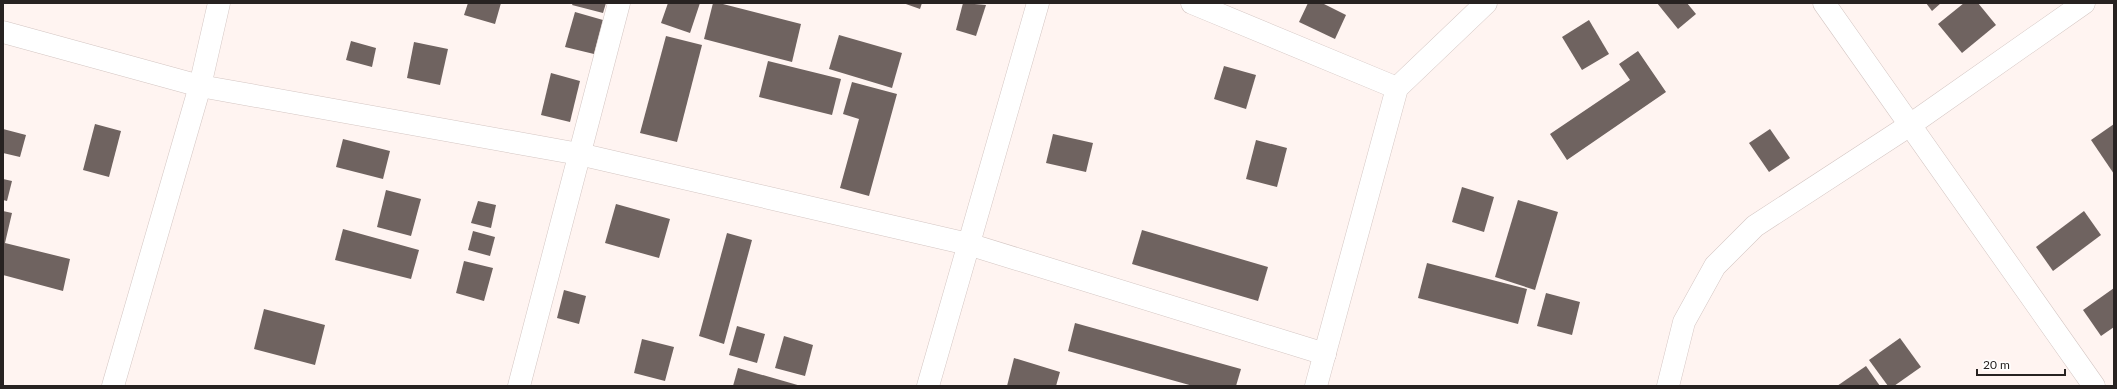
<svg xmlns="http://www.w3.org/2000/svg" width="2117" height="389" font-family="Lato,sans-serif">
	<style>
		.building { fill: #6f6360 }
		.lines { fill: none; stroke-linecap: round; stroke-linejoin: round }
		.minor-casing { stroke: #d4c6c3; stroke-width: 23 }
		.minor { stroke: #fff; stroke-width: 22 }
	</style>
	<rect width="100%" height="100%" fill="#fff4f1"/>
	<!-- building -->
	<g class="building">
		<polygon points="468,3 501,3 495,24 464,15"/>
		<polygon points="573,3 606,3 603,13 572,5"/>
		<polygon points="668,3 700,3 690,33 661,23"/>
		<polygon points="713,3 719,3 801,24 792,62 704,39"/>
		<polygon points="903,3 922,3 920,9"/>
		<polygon points="963,3 986,5 976,36 956,30"/>
		<polygon points="1308,3 1322,3 1346,15 1335,39 1299,22"/>
		<polygon points="1657,3 1687,3 1696,14 1678,29"/>
		<polygon points="1926,3 1941,3 1932,11"/>
		<polygon points="1964,3 1978,3 1996,25 1962,53 1938,24"/>
		<polygon points="575,12 603,20 594,54 565,47"/>
		<polygon points="1589,20 1609,54 1582,70 1562,37"/>
		<polygon points="839,35 902,53 892,88 829,69"/>
		<polygon points="666,36 702,45 677,142 640,133"/>
		<polygon points="351,41 376,48 372,67 346,60"/>
		<polygon points="414,42 448,49 440,85 407,78"/>
		<polygon points="1638,51 1666,92 1567,160 1550,134 1630,80 1619,64"/>
		<polygon points="768,61 841,79 832,115 759,97"/>
		<polygon points="1224,66 1256,75 1246,109 1214,99"/>
		<polygon points="551,73 580,81 570,122 541,115"/>
		<polygon points="852,82 897,94 869,196 840,188 859,119 843,114"/>
		<polygon points="95,124 121,131 109,177 83,170"/>
		<polygon points="2114,124 2114,174 2091,140"/>
		<polygon points="3,129 26,135 20,157 3,153"/>
		<polygon points="1770,129 1790,158 1769,172 1749,143"/>
		<polygon points="1053,134 1093,143 1086,172 1046,163"/>
		<polygon points="343,139 390,151 383,179 336,167"/>
		<polygon points="1256,140 1287,148 1277,187 1246,179"/>
		<polygon points="3,179 12,181 7,201 3,200"/>
		<polygon points="1462,187 1494,197 1484,232 1452,222"/>
		<polygon points="386,190 421,199 411,236 377,227"/>
		<polygon points="1518,200 1558,212 1535,290 1495,277"/>
		<polygon points="478,201 496,205 491,228 471,223"/>
		<polygon points="616,204 670,219 659,258 605,243"/>
		<polygon points="3,211 12,213 5,243 70,259 63,291 3,275"/>
		<polygon points="2084,211 2101,235 2053,271 2036,247"/>
		<polygon points="343,229 419,250 411,279 335,260"/>
		<polygon points="1142,230 1268,267 1258,301 1132,264"/>
		<polygon points="473,231 495,237 490,256 468,250"/>
		<polygon points="727,233 752,240 724,344 699,336"/>
		<polygon points="464,261 493,268 484,301 456,293"/>
		<polygon points="1427,263 1527,289 1518,324 1418,298"/>
		<polygon points="2114,288 2114,327 2101,336 2083,310"/>
		<polygon points="564,290 586,296 579,324 557,318"/>
		<polygon points="1546,293 1580,302 1572,335 1537,326"/>
		<polygon points="264,309 325,325 315,365 254,349"/>
		<polygon points="1075,323 1241,369 1236,386 1193,386 1068,351"/>
		<polygon points="737,326 765,334 757,363 729,355"/>
		<polygon points="784,336 813,345 805,376 775,368"/>
		<polygon points="1900,338 1921,367 1894,386 1888,386 1869,360"/>
		<polygon points="642,339 674,347 665,381 634,373"/>
		<polygon points="1014,358 1060,372 1056,386 1007,386"/>
		<polygon points="1866,366 1880,386 1837,386"/>
		<polygon points="738,368 801,386 733,386"/>
	</g>
	<g class="lines">
		<defs>
			<g id="minor">
				<polyline points="1192,3 1397,88"/>
				<polyline points="1824,3 2094,386"/>
				<polyline points="3,32 200,86 579,154 968,244 1325,354"/>
				<polyline points="113,386 200,86 219,3"/>
				<polyline points="519,386 619,3"/>
				<polyline points="928,386 1038,3"/>
				<polyline points="1316,386 1397,88 1486,3"/>
				<polyline points="1668,386 1684,322 1715,266 1755,226 1910,125 2084,3"/>
			</g>
		</defs>
		<!-- minor casing -->
		<use href="#minor" class="minor-casing"/>
		<!-- minor -->
		<use href="#minor" class="minor"/>
	</g>
	<!-- border -->
	<rect width="2117" height="389" fill="none" stroke="#272221" stroke-width="8"/>
	<!-- scale -->
	<path d="M1977 369v6h88v-6" fill="none" stroke="#272221" stroke-width="2"/>
	<text x="1983" y="369" font-size="12" fill="#272221" stroke="#ffffff" stroke-width="3" paint-order="stroke">20 m</text>
</svg>
